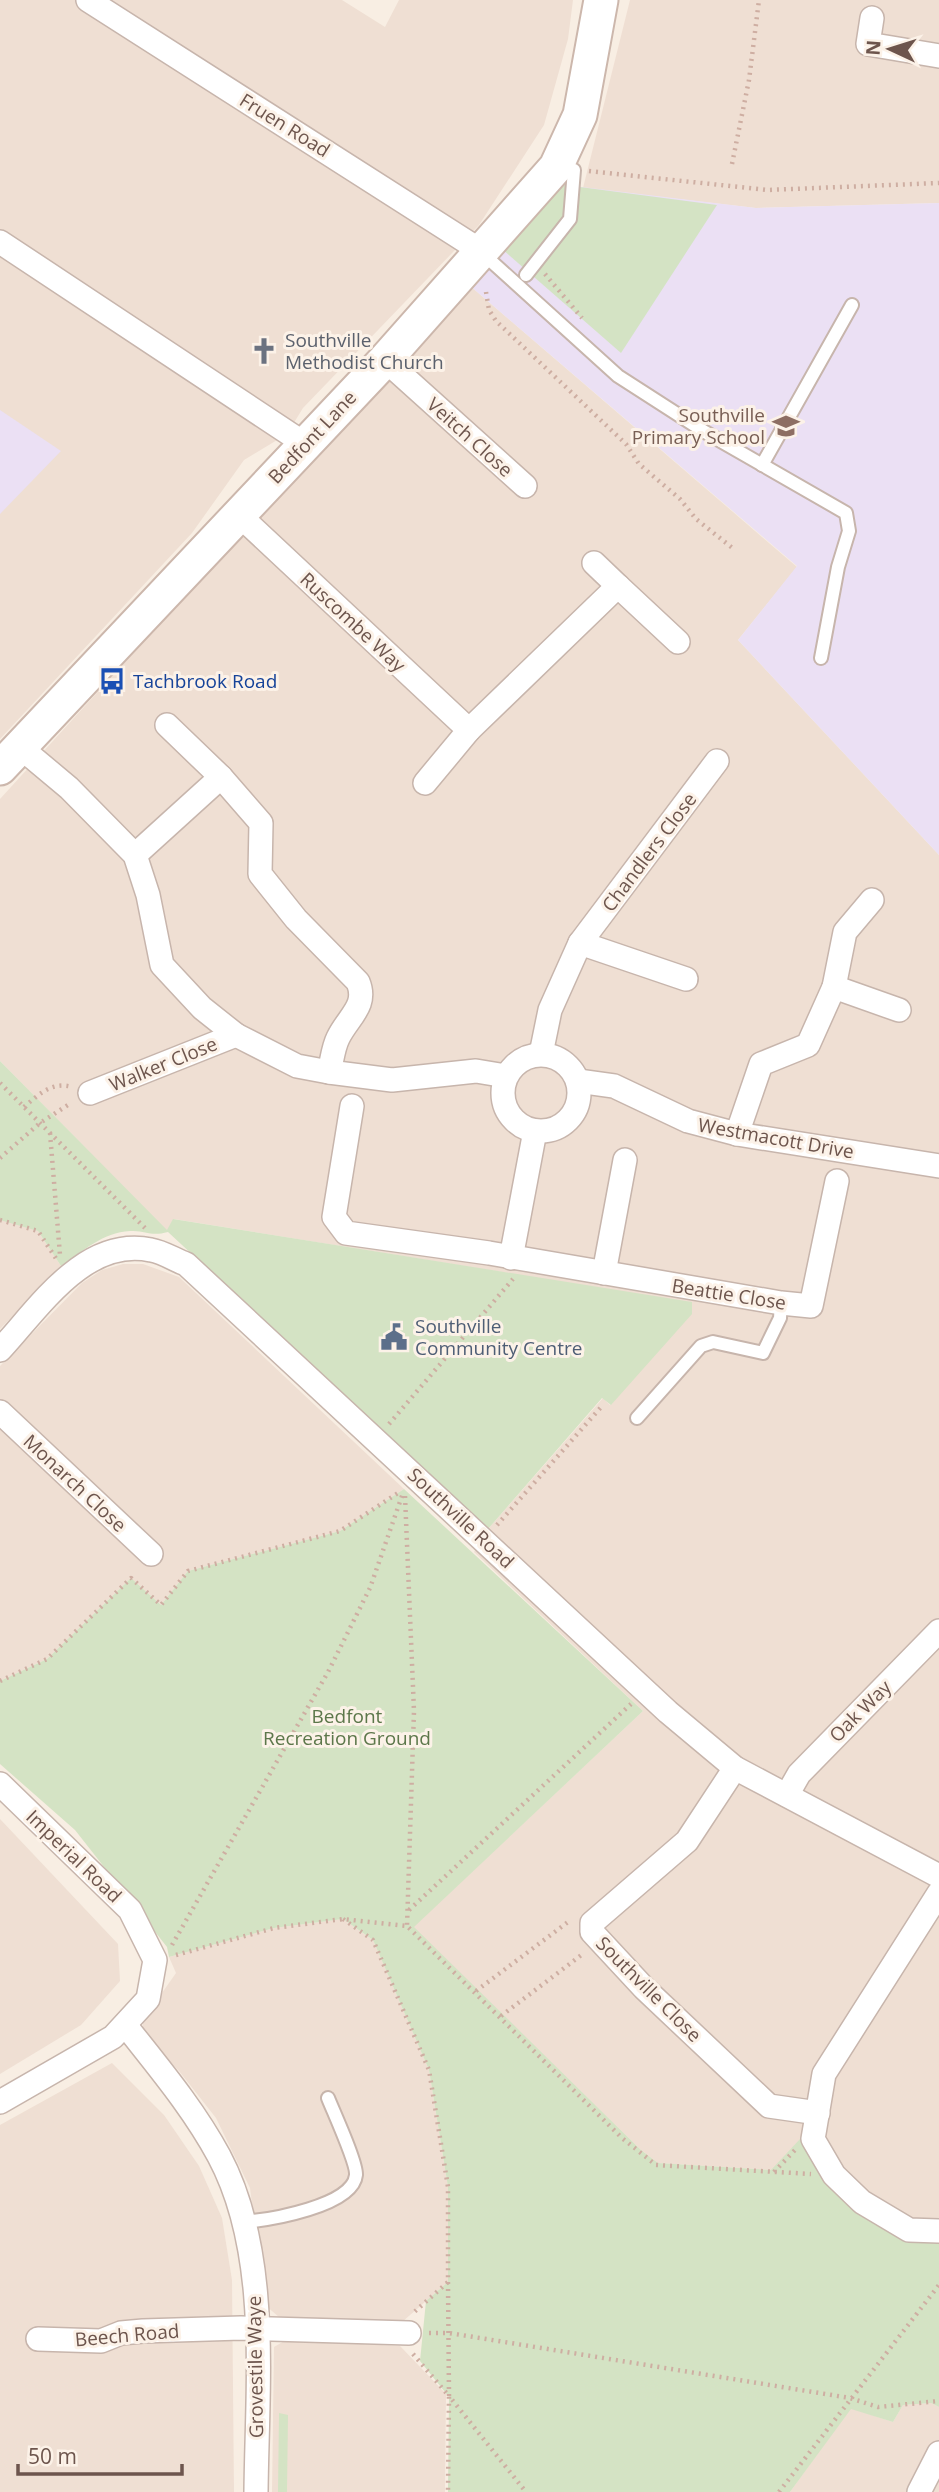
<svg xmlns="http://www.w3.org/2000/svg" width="939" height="2492" font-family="'Open Sans',sans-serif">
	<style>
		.residential { fill: #efdfd3 }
		.education { fill: #ebe0f4 }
		.green { fill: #d4e3c4 }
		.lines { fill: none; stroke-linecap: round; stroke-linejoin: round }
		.service-casing { stroke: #c7b5ac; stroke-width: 16 }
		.minor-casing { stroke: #c7b5ac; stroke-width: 26 }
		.secondary-casing { stroke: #ccb7ac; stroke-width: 37 }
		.path { stroke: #ceaea2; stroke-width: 4.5; stroke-dasharray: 2 5; stroke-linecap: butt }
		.service { stroke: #fff; stroke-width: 12 }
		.minor { stroke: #fff; stroke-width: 23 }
		.secondary { stroke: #fff; stroke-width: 33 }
		.labels { text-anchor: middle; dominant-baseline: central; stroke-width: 6; stroke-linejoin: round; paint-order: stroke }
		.street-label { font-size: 19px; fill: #6d554d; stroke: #fcf2e8 }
		.worship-label { font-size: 19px; fill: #5b616d; stroke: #fcf2e8; text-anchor: start }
		.education-label { font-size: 19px; fill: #785e54; stroke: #fcf2e8; text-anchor: end }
		.transit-label { font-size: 19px; fill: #164399; stroke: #fcf2e8; text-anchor: start }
		.service-label { font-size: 19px; fill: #4e5e75; stroke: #fcf2e8; text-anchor: start }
		.park-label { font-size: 19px; fill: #5c774a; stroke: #fcf2e8 }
	</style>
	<rect width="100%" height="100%" fill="#f8eee3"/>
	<!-- residential -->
	<g class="residential">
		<polygon points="0,0 342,0 385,27 399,0 573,0 568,39 544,125 479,225 303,408 287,434 244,460 192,533 0,739"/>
		<polygon points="630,0 939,0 939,203 756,208 583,188"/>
		<polygon points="469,285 797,567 738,640 939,855 939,2236 771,2170 658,2163 641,2150 413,1927 643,1711 474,1552 488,1529 603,1398 610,1405 692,1303 174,1219 168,1232 0,1061 0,799"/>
		<polygon points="6,1219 38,1231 61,1266 0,1329 0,1220"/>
		<polygon points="123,1264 143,1264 179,1277 404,1489 340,1531 188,1571 161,1605 131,1578 47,1659 0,1681 0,1366 82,1283 102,1270"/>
		<polygon points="0,1819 118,1944 120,1981 81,2025 0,2074"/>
		<polygon points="343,1919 373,1940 429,2070 448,2187 448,2282 402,2322 279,2317 265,2305 250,2188 216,2118 179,2071 143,2034 143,2020 176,1973 169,1957 274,1928"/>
		<polygon points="112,2063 164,2115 199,2166 222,2218 232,2280 234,2492 0,2492 0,2125"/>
		<polygon points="286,2340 400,2346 446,2394 445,2492 272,2492 274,2347"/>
		<polygon points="931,2403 939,2407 939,2492 790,2492 851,2408 893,2422 903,2405"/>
	</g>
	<!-- education -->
	<g class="education">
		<polygon points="557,184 756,208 939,203 939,855 738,640 797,566 469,285"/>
		<polygon points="0,410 61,451 0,514"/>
	</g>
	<!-- green -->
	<g class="green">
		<polygon points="557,184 717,205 621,353 501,248"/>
		<path d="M 0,1061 L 167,1230 L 173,1219 L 692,1302 L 692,1314 L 611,1405 L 602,1398 L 488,1529 L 168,1232 C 150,1237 146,1230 130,1231 C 103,1232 82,1252 61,1266 L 38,1231 L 0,1220 Z"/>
		<polygon points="404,1489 643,1711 414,1927 641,2150 658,2163 771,2170 800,2139 825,2181 939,2236 939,2407 931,2403 903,2405 893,2422 851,2409 790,2492 448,2492 449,2397 420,2361 426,2301 448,2282 448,2187 429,2070 373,1940 343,1919 274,1928 169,1957 167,1947 75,1830 0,1764 0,1681 47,1659 131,1578 161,1605 188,1571 340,1531"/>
		<polygon points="279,2413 288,2415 287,2492 278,2492"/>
	</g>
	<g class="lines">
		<defs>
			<g id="service">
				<polyline points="481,252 618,376 705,432 846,513 849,531 838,567 821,658"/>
				<polyline points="526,275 570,219 574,170 559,168"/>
				<polyline points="762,465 852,305"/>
				<polyline points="637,1418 701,1346 713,1342 763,1353 780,1318 781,1303"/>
				<path d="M 242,2222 C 270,2220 353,2206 356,2175 C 357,2163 334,2113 328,2098"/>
			</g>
			<g id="minor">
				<polyline points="88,0 481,251"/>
				<polyline points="872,18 868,44 939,56"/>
				<polyline points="0,242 305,444"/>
				<polyline points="385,360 525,486"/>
				<polyline points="238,514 469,730 425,783"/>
				<polyline points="594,563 618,586"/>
				<path d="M 167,725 L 221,777 L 261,823 L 260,874 L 296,919 L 358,982 C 368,1006 348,1017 338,1038 C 333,1048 332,1061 329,1072"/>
				<polyline points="469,730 618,586 678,642"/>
				<polyline points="20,747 69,788 135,855 148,895 162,965 202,1008 236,1035 297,1066 329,1072 392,1080 476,1071 506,1076"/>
				<polyline points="135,855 221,777"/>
				<polyline points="580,943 686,979"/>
				<polyline points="834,987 845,932 872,900"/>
				<polyline points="541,1054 550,1010 580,943 717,761"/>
				<circle cx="541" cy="1093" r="38"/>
				<polyline points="578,1081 614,1086 688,1121 737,1134 939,1166"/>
				<polyline points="90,1093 236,1035"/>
				<polyline points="352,1106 334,1217 346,1233 489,1253 781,1303 811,1306 837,1181"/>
				<polyline points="737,1134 761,1064 808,1045 834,987 899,1010"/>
				<polyline points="511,1258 535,1131"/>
				<polyline points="604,1273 625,1160"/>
				<path d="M 0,1350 C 39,1308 85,1236 151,1250 C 163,1252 175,1260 186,1264 L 668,1712 L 735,1768 L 939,1876"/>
				<polyline points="0,1412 151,1554"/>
				<polyline points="735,1768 687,1841 592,1923 592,1932 644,1988 769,2106 818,2113"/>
				<polyline points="0,1784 130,1910 155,1960 148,1999 113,2037 0,2102"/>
				<polyline points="787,1795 799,1774 939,1631"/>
				<polyline points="939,1893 824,2074 813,2139 834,2175 862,2202 909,2230 939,2231"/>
				<path d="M 126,2026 C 159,2068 193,2108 219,2156 C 271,2253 257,2385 256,2492"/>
				<polyline points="38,2339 101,2341 121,2333 143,2331 241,2328 409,2333"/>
				<polyline points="919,2492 939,2453"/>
			</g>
			<polyline id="secondary" points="0,768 385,360 556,167 580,115 601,0"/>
		</defs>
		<!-- service casing -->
		<use href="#service" class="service-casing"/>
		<!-- minor casing -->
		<use href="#minor" class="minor-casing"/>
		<!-- secondary casing -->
		<use href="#secondary" class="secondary-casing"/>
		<!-- path -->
		<g class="path">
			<polyline points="732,164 749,80 759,0"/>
			<polyline points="589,171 767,190 939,183"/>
			<polyline points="545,274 582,318"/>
			<polyline points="486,292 489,310 496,321 626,444 639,464 680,499 696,519 735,550"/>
			<polyline points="0,1083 145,1228"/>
			<path d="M 24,1107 C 38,1095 52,1081 72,1087"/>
			<polyline points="50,1133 60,1255"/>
			<polyline points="0,1158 40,1123 71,1103"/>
			<polyline points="0,1220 38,1231 57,1260"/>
			<polyline points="389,1424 513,1279"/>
			<polyline points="405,1496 414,1711 407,1926"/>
			<polyline points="497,1525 603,1405"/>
			<polyline points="0,1681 47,1659 131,1578 161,1605 188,1571 340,1531 401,1491"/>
			<polyline points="409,1910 631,1704"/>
			<polyline points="343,1919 373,1940 429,2070 448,2187 448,2282 412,2314"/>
			<polyline points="172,1945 328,1672 370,1588 403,1493"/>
			<polyline points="176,1955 274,1928 343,1919 407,1926 622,2138 656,2165 811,2174"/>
			<polyline points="476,1991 568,1922 570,1923"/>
			<polyline points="501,2016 584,1953"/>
			<polyline points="774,2172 795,2150"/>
			<polyline points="448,2282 449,2396 526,2492"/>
			<polyline points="429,2333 449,2333 850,2398 878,2407 939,2401"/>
			<polyline points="413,2354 449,2396 448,2492"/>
			<polyline points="779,2492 939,2285"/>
		</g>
		<!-- service -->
		<use href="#service" class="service"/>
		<!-- minor -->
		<use href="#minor" class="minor"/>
		<!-- secondary -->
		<use href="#secondary" class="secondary"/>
	</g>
	<!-- icons -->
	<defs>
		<symbol id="church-bare" viewBox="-9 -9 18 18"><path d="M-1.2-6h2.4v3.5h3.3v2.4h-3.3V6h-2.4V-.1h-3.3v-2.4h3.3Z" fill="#6b7280" stroke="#fcf2e8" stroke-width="2.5" paint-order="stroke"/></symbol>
		<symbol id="school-bare" viewBox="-9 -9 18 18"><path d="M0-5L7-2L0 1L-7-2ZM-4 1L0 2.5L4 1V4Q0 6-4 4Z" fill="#8d6e63" stroke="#fcf2e8" stroke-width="2.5" paint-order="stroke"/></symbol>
		<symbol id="bus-bare" viewBox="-9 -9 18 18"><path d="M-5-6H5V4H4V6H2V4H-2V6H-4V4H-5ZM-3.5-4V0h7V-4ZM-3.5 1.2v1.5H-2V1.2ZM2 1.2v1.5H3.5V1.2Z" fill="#1a4fb4" stroke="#fcf2e8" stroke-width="2.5" paint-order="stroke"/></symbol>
		<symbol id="civic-bare" viewBox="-9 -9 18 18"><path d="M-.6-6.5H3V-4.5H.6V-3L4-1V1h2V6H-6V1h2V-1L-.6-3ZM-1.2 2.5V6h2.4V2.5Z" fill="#5c6f8a" stroke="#fcf2e8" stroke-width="2.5" paint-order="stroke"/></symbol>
	</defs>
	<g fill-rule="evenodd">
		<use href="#church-bare" x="245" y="332" width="38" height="38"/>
		<use href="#school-bare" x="767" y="407" width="38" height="38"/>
		<use href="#bus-bare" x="93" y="662" width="38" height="38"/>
		<use href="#civic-bare" x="375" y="1318" width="38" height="38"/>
	</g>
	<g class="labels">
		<!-- street labels -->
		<g class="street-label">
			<text transform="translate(285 125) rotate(32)">Fruen Road</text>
			<text transform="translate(312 437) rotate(-47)">Bedfont Lane</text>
			<text transform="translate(470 437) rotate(42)">Veitch Close</text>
			<text transform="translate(353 622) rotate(43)">Ruscombe Way</text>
			<text transform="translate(649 852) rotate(-53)">Chandlers Close</text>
			<text transform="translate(163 1064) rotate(-22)">Walker Close</text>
			<text transform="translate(776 1138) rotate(10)">Westmacott Drive</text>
			<text transform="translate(729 1294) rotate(9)">Beattie Close</text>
			<text transform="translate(75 1483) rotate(43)">Monarch Close</text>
			<text transform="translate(461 1518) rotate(43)">Southville Road</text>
			<text transform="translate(860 1711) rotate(-45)">Oak Way</text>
			<text transform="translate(74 1856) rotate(44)">Imperial Road</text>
			<text transform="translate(649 1989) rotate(45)">Southville Close</text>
			<text transform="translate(127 2335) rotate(-5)">Beech Road</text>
			<text transform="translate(255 2367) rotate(-91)">Grovestile Waye</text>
		</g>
		<!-- worship labels -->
		<g class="worship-label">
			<text x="285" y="340">Southville<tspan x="285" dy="22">Methodist Church</tspan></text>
		</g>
		<!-- education labels -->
		<g class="education-label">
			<text x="765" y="415">Southville<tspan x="765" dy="22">Primary School</tspan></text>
		</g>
		<!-- transit labels -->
		<g class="transit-label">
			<text x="133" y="681">Tachbrook Road</text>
		</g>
		<!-- service labels -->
		<g class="service-label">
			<text x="415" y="1326">Southville<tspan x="415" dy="22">Community Centre</tspan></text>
		</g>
		<!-- park labels -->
		<g class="park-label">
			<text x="347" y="1716">Bedfont<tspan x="347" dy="22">Recreation Ground</tspan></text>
		</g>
	</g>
	<!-- north arrow -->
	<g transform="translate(890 49) rotate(274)" stroke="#fcf2e8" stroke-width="5" paint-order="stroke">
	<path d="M0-5L12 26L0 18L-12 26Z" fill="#6d554d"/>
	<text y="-10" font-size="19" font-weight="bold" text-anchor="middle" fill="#6d554d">N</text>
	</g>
	<!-- scale -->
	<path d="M18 2464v10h164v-10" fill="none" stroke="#6d554d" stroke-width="3.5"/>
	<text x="28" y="2464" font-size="21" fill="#6d554d" stroke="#fcf2e8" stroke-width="5" paint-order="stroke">50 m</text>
</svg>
